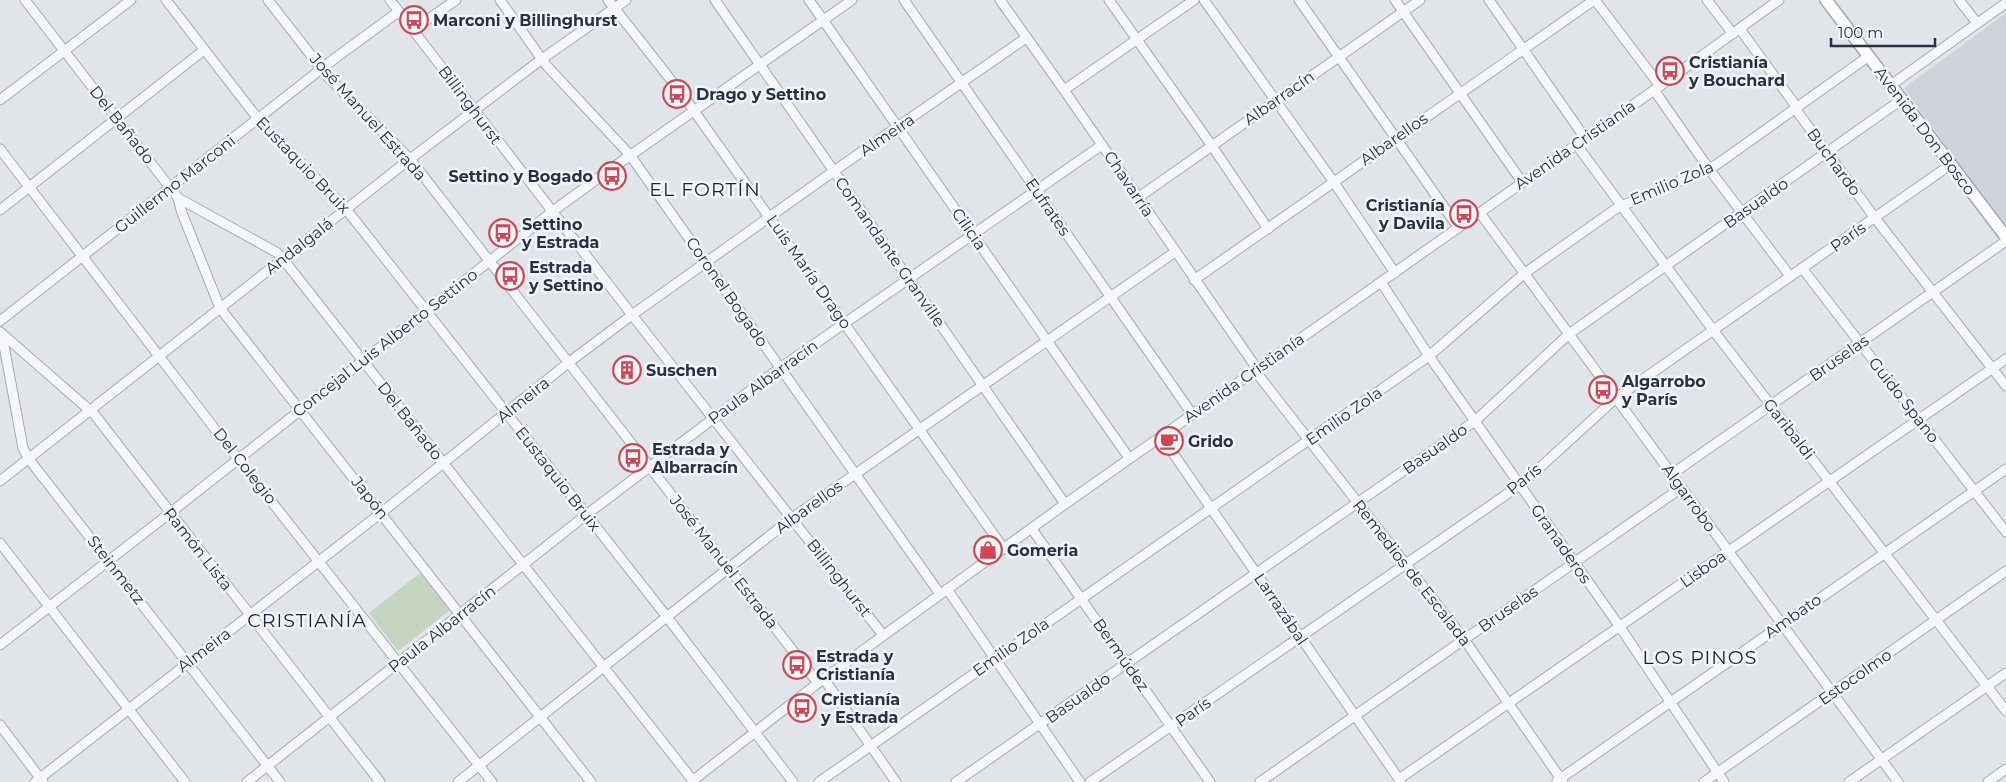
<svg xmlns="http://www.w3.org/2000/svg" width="2006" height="782" font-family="Montserrat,sans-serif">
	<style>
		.built { fill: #cfd4dc }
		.garden { fill: #c6d4c2 }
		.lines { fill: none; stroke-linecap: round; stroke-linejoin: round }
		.minor-casing { stroke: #a6acb5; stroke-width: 11 }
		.major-casing { stroke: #a0a8b6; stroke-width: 14 }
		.minor { stroke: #f4f6f8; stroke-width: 9 }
		.major { stroke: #fff; stroke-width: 11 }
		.labels { text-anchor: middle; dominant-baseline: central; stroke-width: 5; stroke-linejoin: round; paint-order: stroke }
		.poi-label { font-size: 16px; font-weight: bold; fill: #293243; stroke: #f1f4f8; text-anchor: start }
		.street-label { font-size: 16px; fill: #293243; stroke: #f1f4f8 }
		.quarter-label { font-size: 19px; letter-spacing: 1px; fill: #1b2333; stroke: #f1f4f8 }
	</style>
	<rect width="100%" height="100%" fill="#e1e5ea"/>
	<!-- built -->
	<polygon class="built" points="2006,13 2006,229 1904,88"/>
	<!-- garden -->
	<polygon class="garden" points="420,573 450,610 398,651 369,613"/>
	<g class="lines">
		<defs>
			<g id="minor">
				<polyline points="25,0 178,198 276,252 283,259 694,782"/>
				<polyline points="166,0 262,124 346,209 667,617 793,782"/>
				<polyline points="268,0 328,77 410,159 818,683"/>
				<polyline points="390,0 632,315 883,635"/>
				<polyline points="500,0 546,65 630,155 940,594"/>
				<polyline points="608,0 682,94 1004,549"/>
				<polyline points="715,0 1065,504"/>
				<polyline points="809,0 1129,458"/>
				<polyline points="904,0 1192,414"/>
				<polyline points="1000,0 1064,90 1253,363 1259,376 1464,639 1563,782"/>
				<polyline points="1109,0 1212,146 1268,229"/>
				<polyline points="1204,0 1333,181 1395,273"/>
				<polyline points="1299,0 1458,227"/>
				<polyline points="1395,0 1522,182"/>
				<polyline points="1489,0 1585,138"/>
				<polyline points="1595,0 1660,86"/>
				<polyline points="1707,0 1733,34"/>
				<polyline points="1959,0 1977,23"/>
				<polyline points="414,29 456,0"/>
				<polyline points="1740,29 1793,102 1799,114 1875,218 2006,386"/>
				<polyline points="1891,85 2006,3"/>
				<polyline points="1064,90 1194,0"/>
				<polyline points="1654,90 1709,169 1790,276"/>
				<polyline points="0,100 131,0"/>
				<polyline points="1576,144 1713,330 2006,711"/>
				<polyline points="0,149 238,459 492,782"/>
				<polyline points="1139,197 1420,0"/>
				<polyline points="178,198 182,213 220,308 591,782"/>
				<polyline points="0,210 204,50"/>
				<polyline points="1480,213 1898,782"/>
				<polyline points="1802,268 2006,532"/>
				<polyline points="1194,280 1594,0"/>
				<polyline points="1381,282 1429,356 1620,627 1724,782"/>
				<polyline points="0,321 330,62 398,12"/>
				<polyline points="0,332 94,414 380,782"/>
				<polyline points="2,335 23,448 28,458 280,782"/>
				<polyline points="1161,436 1401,782"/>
				<polyline points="1672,474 2006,241"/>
				<polyline points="0,481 410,159 542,59 626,0"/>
				<polyline points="1032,529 1210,782"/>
				<polyline points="0,543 185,782"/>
				<polyline points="947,589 1080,782"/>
				<polyline points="0,645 170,513 553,211 608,171 852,0"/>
				<polyline points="824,679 896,782"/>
				<polyline points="0,725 43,782"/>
				<polyline points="1399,779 2006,359"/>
				<polyline points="1557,781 2006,469"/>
				<polyline points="35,782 381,513 568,363 632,315 834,171 1026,38"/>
				<polyline points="247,782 586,515 780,368 1102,145"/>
				<polyline points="458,782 792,518 1175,252"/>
				<polyline points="691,782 818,683 1065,504 1660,86 1779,0"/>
				<polyline points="819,782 1429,356 1525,273 1617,208 1716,165 1869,56"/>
				<polyline points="956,782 1475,421 1569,334 1901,100"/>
				<polyline points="1090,782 1523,483 1616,398 1950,165"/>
				<polyline points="1260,782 1681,488"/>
				<polyline points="1704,782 2006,571"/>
				<polyline points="1849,782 2006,673"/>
				<polyline points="1988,782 2006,769"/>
			</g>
			<polyline id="major" points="1826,0 2006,237"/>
		</defs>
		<!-- minor casing -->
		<use href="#minor" class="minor-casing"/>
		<!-- major casing -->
		<use href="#major" class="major-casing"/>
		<!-- minor -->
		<use href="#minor" class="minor"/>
		<!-- major -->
		<use href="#major" class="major"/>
	</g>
	<!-- icons -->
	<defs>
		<symbol id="bus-ring" viewBox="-11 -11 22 22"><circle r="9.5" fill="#f1f4f8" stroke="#d14555" stroke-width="1.5"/><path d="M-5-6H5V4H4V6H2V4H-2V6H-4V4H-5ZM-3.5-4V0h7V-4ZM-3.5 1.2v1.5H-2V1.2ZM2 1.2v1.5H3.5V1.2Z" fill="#d14555"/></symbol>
		<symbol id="building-ring" viewBox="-11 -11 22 22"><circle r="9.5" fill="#f1f4f8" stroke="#d14555" stroke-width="1.5"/><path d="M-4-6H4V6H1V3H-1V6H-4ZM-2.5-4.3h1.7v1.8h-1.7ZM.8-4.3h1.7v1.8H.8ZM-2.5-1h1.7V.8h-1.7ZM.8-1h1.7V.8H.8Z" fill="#d14555"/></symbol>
		<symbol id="cafe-ring" viewBox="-11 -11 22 22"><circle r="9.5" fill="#f1f4f8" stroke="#d14555" stroke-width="1.5"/><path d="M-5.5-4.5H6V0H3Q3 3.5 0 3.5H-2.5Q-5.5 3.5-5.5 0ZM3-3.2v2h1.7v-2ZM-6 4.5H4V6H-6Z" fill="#d14555"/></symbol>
		<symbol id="shop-ring" viewBox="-11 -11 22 22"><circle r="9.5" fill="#f1f4f8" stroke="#d14555" stroke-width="1.5"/><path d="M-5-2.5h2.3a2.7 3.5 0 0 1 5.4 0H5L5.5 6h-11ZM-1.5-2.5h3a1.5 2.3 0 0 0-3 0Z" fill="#d14555"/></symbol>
	</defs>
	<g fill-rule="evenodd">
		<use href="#bus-ring" x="398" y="4" width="32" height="32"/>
		<use href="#bus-ring" x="1654" y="55" width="32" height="32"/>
		<use href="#bus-ring" x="661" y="78" width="32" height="32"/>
		<use href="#bus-ring" x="596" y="160" width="32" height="32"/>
		<use href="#bus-ring" x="1448" y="198" width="32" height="32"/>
		<use href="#bus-ring" x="487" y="217" width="32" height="32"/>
		<use href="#bus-ring" x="494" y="260" width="32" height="32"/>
		<use href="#building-ring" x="611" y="354" width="32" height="32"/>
		<use href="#bus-ring" x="1587" y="374" width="32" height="32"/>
		<use href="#cafe-ring" x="1153" y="425" width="32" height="32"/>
		<use href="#bus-ring" x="617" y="442" width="32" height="32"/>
		<use href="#shop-ring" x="972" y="534" width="32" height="32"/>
		<use href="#bus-ring" x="781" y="649" width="32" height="32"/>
		<use href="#bus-ring" x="786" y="692" width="32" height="32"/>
	</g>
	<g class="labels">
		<!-- poi labels -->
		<g class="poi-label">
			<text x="433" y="20">Marconi y Billinghurst</text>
			<text x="1689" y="62">Cristianía<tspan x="1689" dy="18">y Bouchard</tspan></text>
			<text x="696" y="94">Drago y Settino</text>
			<text x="593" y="176" text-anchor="end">Settino y Bogado</text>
			<text x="1445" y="205" text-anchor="end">Cristianía<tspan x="1445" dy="18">y Davila</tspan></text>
			<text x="522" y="224">Settino<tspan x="522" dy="18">y Estrada</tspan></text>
			<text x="529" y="267">Estrada<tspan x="529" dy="18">y Settino</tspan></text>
			<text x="646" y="370">Suschen</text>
			<text x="1622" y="381">Algarrobo<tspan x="1622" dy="18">y París</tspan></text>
			<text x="1188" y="441">Grido</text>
			<text x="652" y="449">Estrada y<tspan x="652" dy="18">Albarracín</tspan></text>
			<text x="1007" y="550">Gomeria</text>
			<text x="816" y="656">Estrada y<tspan x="816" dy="18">Cristianía</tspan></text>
			<text x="821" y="699">Cristianía<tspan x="821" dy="18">y Estrada</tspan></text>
		</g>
		<!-- street labels -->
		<g class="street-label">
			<text transform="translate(1279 98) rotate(-35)">Albarracín</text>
			<text transform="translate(470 105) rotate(53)">Billinghurst</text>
			<text transform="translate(368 117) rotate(48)">José Manuel Estrada</text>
			<text transform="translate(122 125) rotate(52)">Del Bañado</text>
			<text transform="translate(1925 131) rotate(53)">Avenida Don Bosco</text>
			<text transform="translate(887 135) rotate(-34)">Almeira</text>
			<text transform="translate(1394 139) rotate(-35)">Albarellos</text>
			<text transform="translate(1575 145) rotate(-35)">Avenida Cristianía</text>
			<text transform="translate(1834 162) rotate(54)">Buchardo</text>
			<text transform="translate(303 165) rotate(46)">Eustaquio Bruix</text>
			<text transform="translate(1672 183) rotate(-23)">Emilio Zola</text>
			<text transform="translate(175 184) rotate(-38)">Guillermo Marconi</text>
			<text transform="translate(1129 184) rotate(56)">Chavarría</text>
			<text transform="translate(1756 203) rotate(-35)">Basualdo</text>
			<text transform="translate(1048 207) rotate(55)">Eufrates</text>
			<text transform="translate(969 229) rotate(55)">Cilicia</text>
			<text transform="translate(1848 237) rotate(-35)">París</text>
			<text transform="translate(299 246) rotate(-38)">Andalgalá</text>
			<text transform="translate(890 252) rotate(55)">Comandante Granville</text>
			<text transform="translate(809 272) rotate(55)">Luis María Drago</text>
			<text transform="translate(727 292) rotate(55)">Coronel Bogado</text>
			<text transform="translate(385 343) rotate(-38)">Concejal Luis Alberto Settino</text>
			<text transform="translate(1839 358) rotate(-35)">Bruselas</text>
			<text transform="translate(1244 378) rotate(-35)">Avenida Cristianía</text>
			<text transform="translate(763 382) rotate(-36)">Paula Albarracín</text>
			<text transform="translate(523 400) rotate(-39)">Almeira</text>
			<text transform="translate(1904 400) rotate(52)">Guido Spano</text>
			<text transform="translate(1344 416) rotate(-35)">Emilio Zola</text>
			<text transform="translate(410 421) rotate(52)">Del Bañado</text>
			<text transform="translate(1789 429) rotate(52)">Garibaldi</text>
			<text transform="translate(1435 449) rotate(-35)">Basualdo</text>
			<text transform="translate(245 466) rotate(52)">Del Colegio</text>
			<text transform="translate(558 479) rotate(52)">Eustaquio Bruix</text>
			<text transform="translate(1524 479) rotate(-39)">París</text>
			<text transform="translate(370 498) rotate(52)">Japón</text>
			<text transform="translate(1689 498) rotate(54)">Algarrobo</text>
			<text transform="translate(809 507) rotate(-36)">Albarellos</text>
			<text transform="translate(1561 544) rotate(55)">Granaderos</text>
			<text transform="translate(198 549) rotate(52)">Ramón Lista</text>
			<text transform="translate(724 562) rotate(52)">José Manuel Estrada</text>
			<text transform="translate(1703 569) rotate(-35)">Lisboa</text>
			<text transform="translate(116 570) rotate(52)">Steinmetz</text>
			<text transform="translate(1412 573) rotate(52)">Remedios de Escalada</text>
			<text transform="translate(839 578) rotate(52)">Billinghurst</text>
			<text transform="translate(1281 609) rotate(56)">Larrazábal</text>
			<text transform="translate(1508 609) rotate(-35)">Bruselas</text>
			<text transform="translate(1793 616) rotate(-35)">Ambato</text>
			<text transform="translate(442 629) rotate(-38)">Paula Albarracín</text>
			<text transform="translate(1011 647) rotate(-35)">Emilio Zola</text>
			<text transform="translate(204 650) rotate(-37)">Almeira</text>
			<text transform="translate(1121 655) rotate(55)">Bermúdez</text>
			<text transform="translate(1855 677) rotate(-35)">Estocolmo</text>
			<text transform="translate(1078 698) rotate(-35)">Basualdo</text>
			<text transform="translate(1193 712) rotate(-35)">París</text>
		</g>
		<!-- quarter labels -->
		<g class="quarter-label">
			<text x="705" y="189">EL FORTÍN</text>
			<text x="307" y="620">CRISTIANÍA</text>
			<text x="1700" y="657">LOS PINOS</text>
		</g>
	</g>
	<!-- scale -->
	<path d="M1831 38v8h104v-8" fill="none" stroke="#293243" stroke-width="2.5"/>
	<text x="1838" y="38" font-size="15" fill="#293243" stroke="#f1f4f8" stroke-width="4" paint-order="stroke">100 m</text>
</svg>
